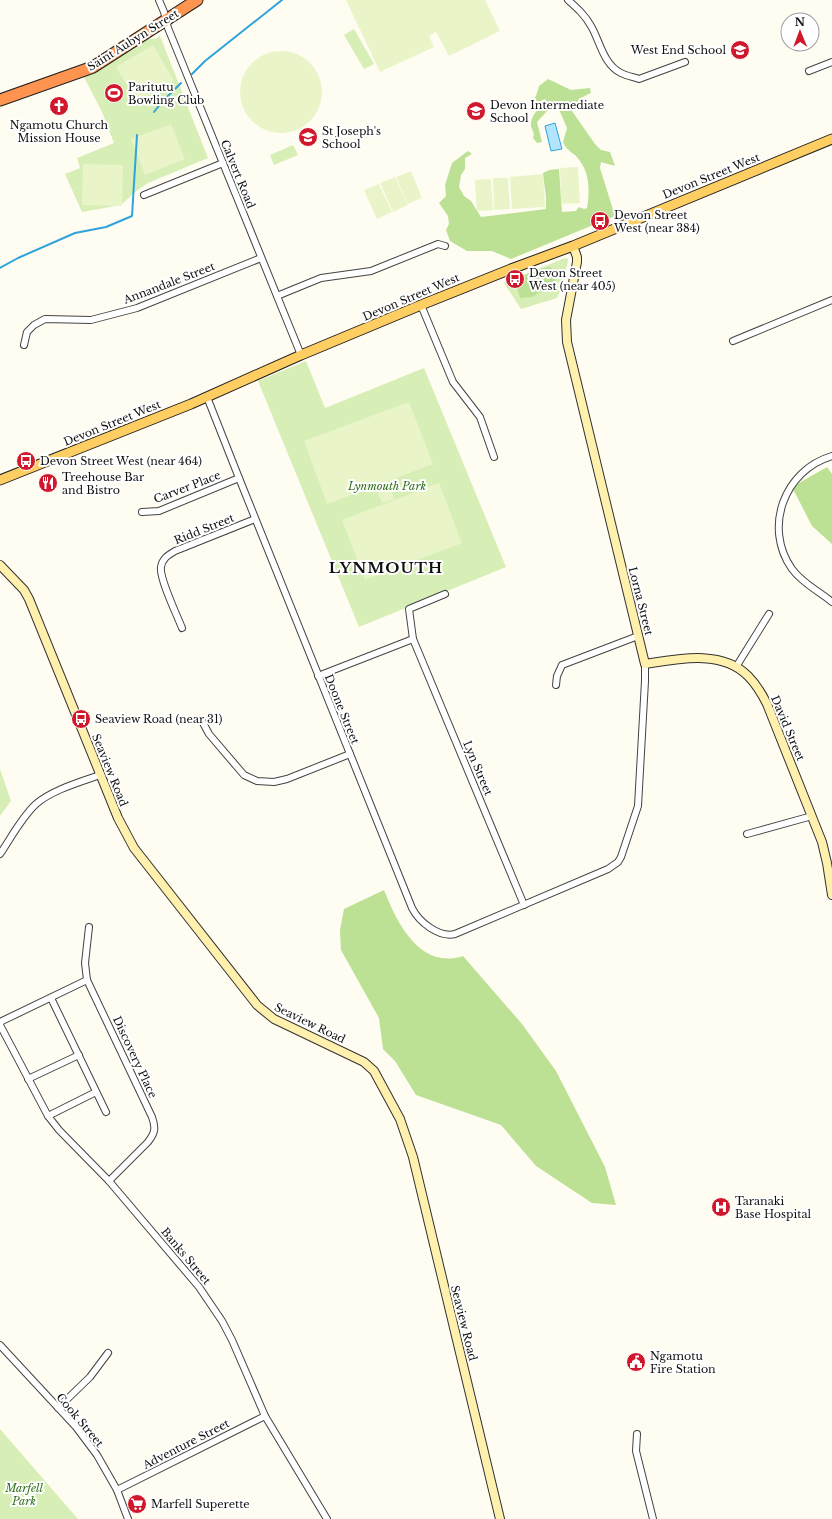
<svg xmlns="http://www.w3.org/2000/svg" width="832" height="1519" font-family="'Libre Baskerville',serif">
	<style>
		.green { fill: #d7efb6 }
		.forest { fill: #bce194 }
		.pitch { fill: #e9f5c9 }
		.water { fill: #b1e5fd; stroke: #2fa3dc }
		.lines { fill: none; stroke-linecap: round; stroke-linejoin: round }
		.stream { stroke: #2fa3dc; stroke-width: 2 }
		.street-casing { stroke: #434343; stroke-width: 8 }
		.secondary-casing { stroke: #323232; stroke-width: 10 }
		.primary-casing { stroke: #212121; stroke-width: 11 }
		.highway-casing { stroke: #212121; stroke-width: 13 }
		.street { stroke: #fff; stroke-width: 6 }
		.secondary { stroke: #fff0ad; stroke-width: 8 }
		.primary { stroke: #ffce62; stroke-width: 9 }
		.highway { stroke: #ff9450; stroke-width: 11 }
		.labels { text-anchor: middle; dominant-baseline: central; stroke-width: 4; stroke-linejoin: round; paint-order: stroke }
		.street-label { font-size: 11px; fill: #101010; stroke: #fff }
		.poi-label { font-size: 11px; fill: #101010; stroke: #fff; text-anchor: start }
		.park-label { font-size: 11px; font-style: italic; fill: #307018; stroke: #fff }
		.district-label { font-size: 15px; font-weight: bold; letter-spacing: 1px; fill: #101010; stroke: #fff }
	</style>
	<rect width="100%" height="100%" fill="#fffcf2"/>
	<!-- green -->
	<g class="green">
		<polygon points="354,29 374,64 364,69 344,35"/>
		<polygon points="160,36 208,158 148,183 135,192 121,205 82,212 65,174 80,168 77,158 114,143 102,112 84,77 148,39 155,39"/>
		<polygon points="293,145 298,155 274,165 270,155"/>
		<path d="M 565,258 L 568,259 C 568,265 565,270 563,275 C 562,284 561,290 557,298 L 521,309 L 504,283 Z"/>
		<polygon points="306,361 325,408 424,368 506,567 359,627 258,381"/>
		<polygon points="0,769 11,801 0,816"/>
		<polygon points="0,1429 78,1519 0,1519"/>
	</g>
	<!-- forest -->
	<g class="forest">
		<path d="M 548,79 L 571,90 L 590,88 L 591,93 C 582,97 575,101 572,111 L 595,144 L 601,150 L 610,152 L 615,166 L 601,162 L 600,168 L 615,216 L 511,259 L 492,251 L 467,251 L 450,241 L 446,230 L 449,224 L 448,216 L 439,203 L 446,196 L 445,185 L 452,163 L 468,151 L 472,154 L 465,158 L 465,169 L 461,175 L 459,187 L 464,196 L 471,201 L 481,217 L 546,209 L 546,198 L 543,173 L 549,170 L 559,169 L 562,212 L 576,211 L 579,207 L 584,209 L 587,208 C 590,189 590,171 576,156 C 570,151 566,149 563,142 L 567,128 L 558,107 L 549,109 L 537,122 L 542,142 L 537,143 L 533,138 C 535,131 532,131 531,126 C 530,115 540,108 546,101 L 545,99 L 537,103 L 533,107 L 530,106 L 536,96 L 539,86 Z"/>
		<path d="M 551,267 L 555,275 L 555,283 L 532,297 L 520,298 L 516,283 C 524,273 539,268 551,267 Z"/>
		<polygon points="827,467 832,474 832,544 812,526 792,487"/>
		<path d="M 384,890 C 397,923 420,970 463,956 L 522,1024 L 556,1071 L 605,1167 L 616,1205 L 592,1203 L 536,1166 L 501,1125 L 416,1095 L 395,1061 L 383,1049 L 379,1018 L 341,950 L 340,930 L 344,909 Z"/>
	</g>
	<!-- pitch -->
	<g class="pitch">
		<polygon points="346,0 485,0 500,31 449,56 436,32 429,36 434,47 380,72"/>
		<polygon points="153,45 174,81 137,102 116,67"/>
		<circle cx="281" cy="92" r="41"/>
		<polygon points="171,124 185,159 145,175 131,139"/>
		<polygon points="83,164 123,165 122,206 82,205"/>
		<polygon points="578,167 580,203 561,204 560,168"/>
		<polygon points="411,171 422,198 408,204 396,177"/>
		<polygon points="543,174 545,207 528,208 528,205 528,208 512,209 510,177"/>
		<polygon points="395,177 408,205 393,212 380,183"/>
		<polygon points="493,178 508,178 510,209 494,210"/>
		<polygon points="491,179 493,210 477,211 475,180"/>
		<polygon points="379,184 392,212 377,219 364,190"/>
		<polygon points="409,402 433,464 388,481 394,499 382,503 375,486 327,504 304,441"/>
		<polygon points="439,483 462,543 365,580 342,520"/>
	</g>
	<!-- water -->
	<polygon class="water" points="555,123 562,149 551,151 545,126"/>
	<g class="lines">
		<!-- stream -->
		<g class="stream">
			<polyline points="192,74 205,61 282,0"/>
			<polyline points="154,112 162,102 181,83"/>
			<polyline points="0,268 18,258 75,233 106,227 132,216 137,135"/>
		</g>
		<defs>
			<g id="street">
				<polyline points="159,0 164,12 168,28 301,355"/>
				<path d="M 568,0 C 577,8 585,15 591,26 C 600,41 603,64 621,73 C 627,76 633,77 639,79 L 685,62"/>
				<polyline points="809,71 832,62"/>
				<polyline points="144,195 223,163"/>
				<polyline points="277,296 321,278 371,271 438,244 445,246"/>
				<polyline points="421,305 453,382 480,417 494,457"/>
				<polyline points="733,341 832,300"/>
				<polyline points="24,345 27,332 34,325 45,319 91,320 137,308 261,258"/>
				<path d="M 207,397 L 239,478 L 412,908 C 419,922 439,938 455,934 L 608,869 L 618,862 L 621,857 L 638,806 L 645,681 L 645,664"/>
				<path d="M 832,456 C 784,470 763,528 792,569 C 803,584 819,591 832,602"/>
				<polyline points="142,512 159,511 239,478"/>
				<polyline points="445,594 409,609 413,639 524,905"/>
				<path d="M 182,628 C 177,615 159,578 161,567 C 162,559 168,555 175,551 L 255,519"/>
				<polyline points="736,667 769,614"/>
				<polyline points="318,676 413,639"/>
				<polyline points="556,685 557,676 562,665 638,636"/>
				<polyline points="202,721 209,734 244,775 257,781 274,782 287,779 350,754"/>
				<polyline points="747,834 812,816"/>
				<path d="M 0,854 C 11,838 21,818 36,804 C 52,790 80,782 100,775"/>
				<path d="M 89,927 L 85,963 L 87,980 L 152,1117 C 156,1128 155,1133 148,1142 L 109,1181"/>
				<polyline points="51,998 106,1112"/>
				<polyline points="0,1022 87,980"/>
				<polyline points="0,1025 48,1116 59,1130 109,1181 199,1287 222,1321 232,1340 265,1416 327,1519"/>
				<polyline points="28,1079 79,1055"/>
				<polyline points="48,1116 96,1092"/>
				<polyline points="0,1345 76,1427 97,1455 117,1490 128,1519"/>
				<polyline points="58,1408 90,1377 108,1353"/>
				<polyline points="637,1434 636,1451 653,1519"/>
				<polyline points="117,1490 265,1416"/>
			</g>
			<g id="secondary">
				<path d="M 573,246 L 577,257 L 577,262 L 566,320 L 567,342 L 645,664 C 677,659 722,649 748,676 C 756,684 762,694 767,704 L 822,842 L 827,863 L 832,895"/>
				<polyline points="0,565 24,590 29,599 118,818 134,848 257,1005 274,1019 364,1062 374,1071 400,1119 413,1157 500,1519"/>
			</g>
			<polyline id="primary" points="0,480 191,404 301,355 421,305 511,269 573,246 832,139"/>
			<polyline id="highway" points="0,100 93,67 197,0"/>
		</defs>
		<!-- street casing -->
		<use href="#street" class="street-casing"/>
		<!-- secondary casing -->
		<use href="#secondary" class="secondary-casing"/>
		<!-- primary casing -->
		<use href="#primary" class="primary-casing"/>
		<!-- highway casing -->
		<use href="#highway" class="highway-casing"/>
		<!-- street -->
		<use href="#street" class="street"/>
		<!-- secondary -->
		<use href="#secondary" class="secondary"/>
		<!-- primary -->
		<use href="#primary" class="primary"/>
		<!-- highway -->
		<use href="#highway" class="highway"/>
	</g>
	<!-- icons -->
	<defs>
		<symbol id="school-disc" viewBox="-11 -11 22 22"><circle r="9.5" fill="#d0172c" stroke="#fff"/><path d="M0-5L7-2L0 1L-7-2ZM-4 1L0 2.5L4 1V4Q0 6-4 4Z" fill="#fff"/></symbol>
		<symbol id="stadium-disc" viewBox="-11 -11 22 22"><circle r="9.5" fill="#d0172c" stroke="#fff"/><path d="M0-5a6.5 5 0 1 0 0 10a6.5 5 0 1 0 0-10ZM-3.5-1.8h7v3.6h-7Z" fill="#fff"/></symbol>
		<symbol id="church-disc" viewBox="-11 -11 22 22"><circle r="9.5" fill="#d0172c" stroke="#fff"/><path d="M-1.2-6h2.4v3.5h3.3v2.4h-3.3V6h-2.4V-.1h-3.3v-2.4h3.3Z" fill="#fff"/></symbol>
		<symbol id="bus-disc" viewBox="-11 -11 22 22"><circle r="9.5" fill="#d0172c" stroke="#fff"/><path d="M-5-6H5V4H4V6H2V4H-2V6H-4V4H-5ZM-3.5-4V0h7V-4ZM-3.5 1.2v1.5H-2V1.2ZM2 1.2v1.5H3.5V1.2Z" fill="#fff"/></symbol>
		<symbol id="restaurant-disc" viewBox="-11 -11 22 22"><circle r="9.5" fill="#d0172c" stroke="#fff"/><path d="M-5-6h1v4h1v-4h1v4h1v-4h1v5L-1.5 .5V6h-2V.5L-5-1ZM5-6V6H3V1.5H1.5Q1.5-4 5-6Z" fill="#fff"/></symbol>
		<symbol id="hospital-disc" viewBox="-11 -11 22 22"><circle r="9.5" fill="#d0172c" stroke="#fff"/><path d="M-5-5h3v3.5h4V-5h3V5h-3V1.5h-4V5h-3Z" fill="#fff"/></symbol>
		<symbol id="civic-disc" viewBox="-11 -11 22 22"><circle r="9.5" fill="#d0172c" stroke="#fff"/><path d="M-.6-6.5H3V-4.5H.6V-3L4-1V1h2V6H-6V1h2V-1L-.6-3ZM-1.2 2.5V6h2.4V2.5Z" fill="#fff"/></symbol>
		<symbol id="supermarket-disc" viewBox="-11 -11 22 22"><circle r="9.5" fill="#d0172c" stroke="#fff"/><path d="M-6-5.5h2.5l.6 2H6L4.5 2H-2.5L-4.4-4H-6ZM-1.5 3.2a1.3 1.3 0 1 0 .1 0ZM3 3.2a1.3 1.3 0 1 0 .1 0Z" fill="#fff"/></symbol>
	</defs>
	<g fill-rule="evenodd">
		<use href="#school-disc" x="729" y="39" width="22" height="22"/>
		<use href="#stadium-disc" x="103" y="82" width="22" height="22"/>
		<use href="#church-disc" x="48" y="95" width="22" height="22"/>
		<use href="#school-disc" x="465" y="100" width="22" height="22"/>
		<use href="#school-disc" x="297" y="126" width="22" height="22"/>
		<use href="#bus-disc" x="589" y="210" width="22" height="22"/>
		<use href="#bus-disc" x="504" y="268" width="22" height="22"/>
		<use href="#bus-disc" x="15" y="450" width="22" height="22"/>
		<use href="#restaurant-disc" x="37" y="472" width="22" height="22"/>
		<use href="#bus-disc" x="70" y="708" width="22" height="22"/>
		<use href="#hospital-disc" x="710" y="1196" width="22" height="22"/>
		<use href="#civic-disc" x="625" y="1351" width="22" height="22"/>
		<use href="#supermarket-disc" x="126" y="1493" width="22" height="22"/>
	</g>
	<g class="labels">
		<!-- street labels -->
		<g class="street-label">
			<text transform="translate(133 40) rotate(-32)">Saint Aubyn Street</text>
			<text transform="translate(238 174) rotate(68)">Calvert Road</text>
			<text transform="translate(711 176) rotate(-22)">Devon Street West</text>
			<text transform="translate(169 283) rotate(-21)">Annandale Street</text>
			<text transform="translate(411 297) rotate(-23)">Devon Street West</text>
			<text transform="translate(112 423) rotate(-22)">Devon Street West</text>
			<text transform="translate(187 487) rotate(-21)">Carver Place</text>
			<text transform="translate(204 529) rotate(-22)">Ridd Street</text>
			<text transform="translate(641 601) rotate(76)">Lorna Street</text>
			<text transform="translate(342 709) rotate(68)">Doone Street</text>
			<text transform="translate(788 728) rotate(67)">David Street</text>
			<text transform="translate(478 768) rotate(67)">Lyn Street</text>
			<text transform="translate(110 770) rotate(68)">Seaview Road</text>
			<text transform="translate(310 1023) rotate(26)">Seaview Road</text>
			<text transform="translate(135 1057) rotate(65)">Discovery Place</text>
			<text transform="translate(186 1256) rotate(50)">Banks Street</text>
			<text transform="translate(464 1323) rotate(76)">Seaview Road</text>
			<text transform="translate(80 1420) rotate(50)">Cook Street</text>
			<text transform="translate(186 1444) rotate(-27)">Adventure Street</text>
		</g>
		<!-- poi labels -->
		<g class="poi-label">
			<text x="726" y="50" text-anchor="end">West End School</text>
			<text x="128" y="87">Paritutu<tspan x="128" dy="13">Bowling Club</tspan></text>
			<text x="490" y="105">Devon Intermediate<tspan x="490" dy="13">School</tspan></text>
			<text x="59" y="125" text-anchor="middle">Ngamotu Church<tspan x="59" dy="13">Mission House</tspan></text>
			<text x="322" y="131">St Joseph's<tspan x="322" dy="13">School</tspan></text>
			<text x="614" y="215">Devon Street<tspan x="614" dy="13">West (near 384)</tspan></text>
			<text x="529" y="273">Devon Street<tspan x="529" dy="13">West (near 405)</tspan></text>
			<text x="40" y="461">Devon Street West (near 464)</text>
			<text x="62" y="477">Treehouse Bar<tspan x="62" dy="13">and Bistro</tspan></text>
			<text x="95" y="719">Seaview Road (near 31)</text>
			<text x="735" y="1201">Taranaki<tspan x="735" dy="13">Base Hospital</tspan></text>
			<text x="650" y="1356">Ngamotu<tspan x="650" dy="13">Fire Station</tspan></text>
			<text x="151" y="1504">Marfell Superette</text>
		</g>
		<!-- park labels -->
		<g class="park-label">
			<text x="387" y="486">Lynmouth Park</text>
			<text x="24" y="1488">Marfell<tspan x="24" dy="13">Park</tspan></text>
		</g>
		<!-- district labels -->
		<g class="district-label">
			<text x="386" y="567">LYNMOUTH</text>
		</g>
	</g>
	<!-- north arrow -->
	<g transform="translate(800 32) rotate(359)"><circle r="19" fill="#ffffff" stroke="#9f9f9f"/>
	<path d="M0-3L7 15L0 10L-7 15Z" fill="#d0172c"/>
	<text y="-6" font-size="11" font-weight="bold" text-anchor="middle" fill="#101010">N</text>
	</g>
</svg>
